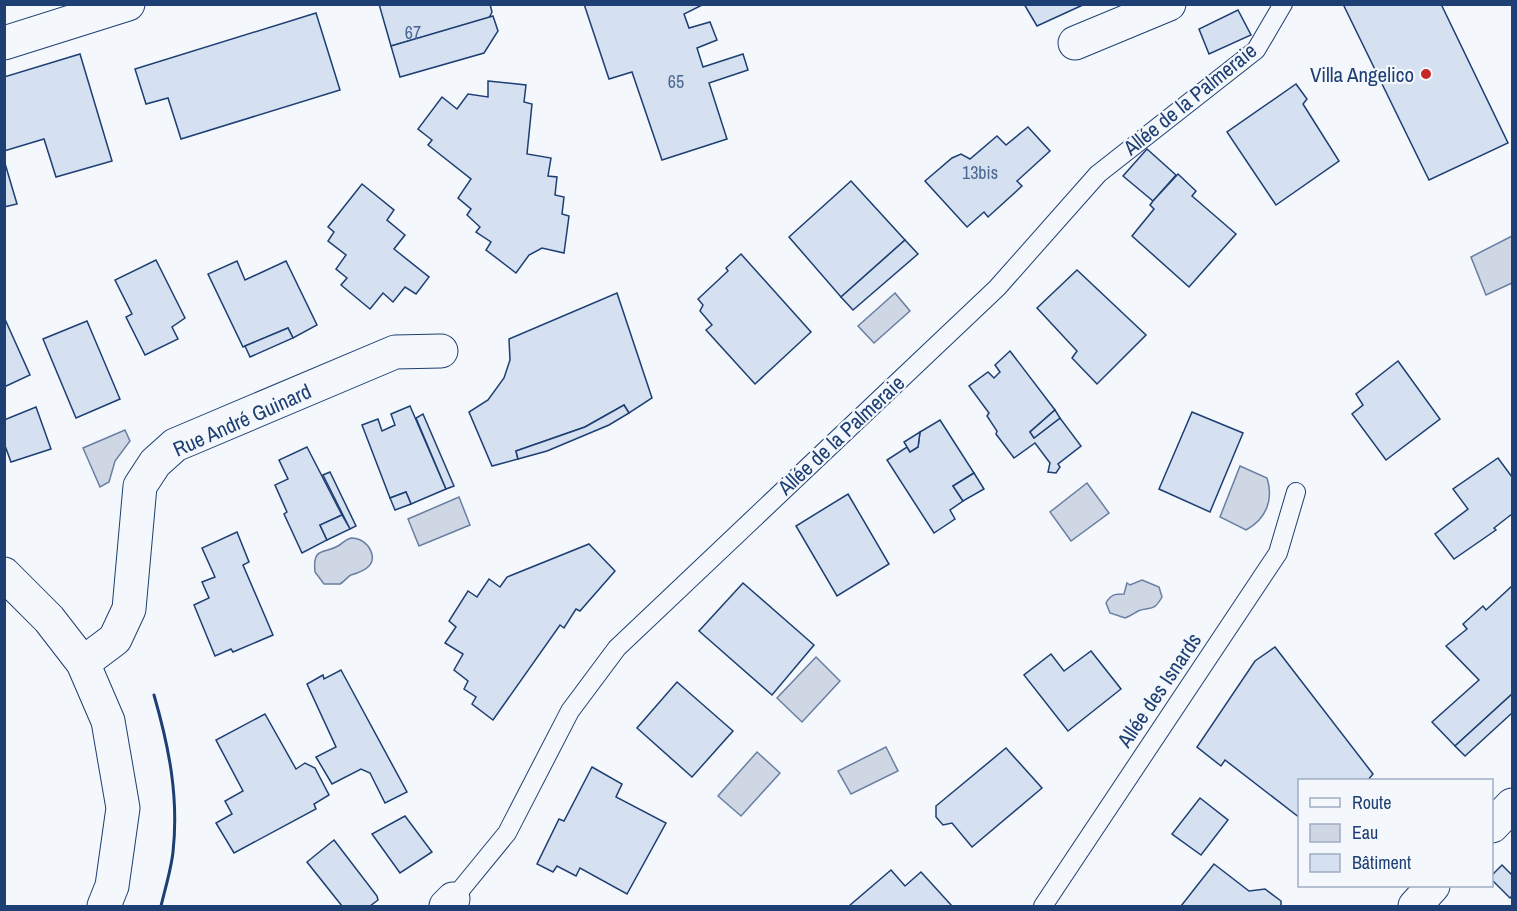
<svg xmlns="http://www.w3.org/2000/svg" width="1517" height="911" font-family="'Archivo Narrow',sans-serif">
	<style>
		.water { fill: #cfd7e4; stroke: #687fa3; stroke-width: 1.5 }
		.building { fill: #d5e0f0; stroke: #1d3f73; stroke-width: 1.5 }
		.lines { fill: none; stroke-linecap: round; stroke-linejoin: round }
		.lane-casing { stroke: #1d3f73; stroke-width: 20 }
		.street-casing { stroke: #1d3f73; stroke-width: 35 }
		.secondary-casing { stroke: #1d3f73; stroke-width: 35 }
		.primary-casing { stroke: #1d3f73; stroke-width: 35 }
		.lane { stroke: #f4f7fb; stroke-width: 18 }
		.street { stroke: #f4f7fb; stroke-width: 33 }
		.secondary { stroke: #f4f7fb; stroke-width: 33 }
		.primary { stroke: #f4f7fb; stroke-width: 33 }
		.wall { stroke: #1d3f73; stroke-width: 3 }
		.poi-dot { fill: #c62828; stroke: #f4f7fb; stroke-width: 2 }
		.labels { text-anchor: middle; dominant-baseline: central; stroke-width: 4.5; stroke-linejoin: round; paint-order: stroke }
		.number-label { font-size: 18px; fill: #4b6792 }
		.poi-label { font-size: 21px; fill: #1d3f73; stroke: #f4f7fb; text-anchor: end }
		.street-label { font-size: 21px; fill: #1d3f73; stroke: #f4f7fb }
	</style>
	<rect width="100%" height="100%" fill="#f4f7fb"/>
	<!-- water -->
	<g class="water">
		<polygon points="1512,236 1512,283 1486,295 1471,257"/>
		<polygon points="895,293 910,311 874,343 858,326"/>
		<polygon points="125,430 130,441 115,461 109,482 100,487 83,448"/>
		<path d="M 1240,466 L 1267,478 C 1274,500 1266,519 1246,530 L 1220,517 Z"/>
		<polygon points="1087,483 1109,513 1071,541 1050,512"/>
		<polygon points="459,497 470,525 419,546 408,519"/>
		<path d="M 351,538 C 358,538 363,540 368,546 C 380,564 365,571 351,575 C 348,576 344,582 340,584 L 324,584 L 315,572 C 312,546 325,554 338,546 C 343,543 344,540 351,538 Z"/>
		<path d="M 1142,580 L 1159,587 L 1162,597 C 1153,613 1150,606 1138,611 C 1133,614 1131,616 1125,618 L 1110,613 L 1106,603 C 1111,594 1115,594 1124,594 L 1127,583 L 1130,585 Z"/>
		<polygon points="816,657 840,681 802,722 777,698"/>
		<polygon points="886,747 898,771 851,794 838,771"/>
		<polygon points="757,752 780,773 741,816 718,796"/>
	</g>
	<!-- building -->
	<g class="building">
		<polygon points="379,4 490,4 492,12 489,18 391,46"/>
		<polygon points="584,4 704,4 684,14 689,28 710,22 717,40 697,48 703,67 743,54 748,70 709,83 727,139 662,160 632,72 609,79"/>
		<polygon points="1024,4 1085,4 1037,26"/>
		<polygon points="1343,4 1441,4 1508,143 1429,180"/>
		<polygon points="1238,10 1251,35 1209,54 1199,29"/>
		<polygon points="316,13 340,90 181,139 168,98 146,104 135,69"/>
		<polygon points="493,16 498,31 484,53 400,77 391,46"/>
		<polygon points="80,54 112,161 56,177 44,139 4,151 4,77"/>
		<polygon points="488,81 526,85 524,102 532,104 527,154 551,158 548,176 557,177 555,195 564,197 562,214 569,216 564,253 542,248 529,255 516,273 486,250 491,242 476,232 480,227 467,215 471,209 458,198 471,179 428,145 432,140 418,129 442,97 457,109 468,94 488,97"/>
		<polygon points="1296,84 1307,99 1303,104 1339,161 1276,205 1227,132"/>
		<polygon points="1028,127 1050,151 1017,181 1022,186 988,217 984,212 967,227 925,181 952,158 961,154 970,159 997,136 1006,145"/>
		<polygon points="1147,149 1176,175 1153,201 1123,176"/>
		<polygon points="4,160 17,204 4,207"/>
		<polygon points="1178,174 1196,191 1192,196 1236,234 1189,287 1132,236 1154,209 1150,205 1153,201"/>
		<polygon points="851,181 905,240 841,297 789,237"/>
		<polygon points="362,184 394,210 387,220 405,235 394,249 429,277 416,294 405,287 393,302 383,293 370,309 341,285 347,278 336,269 346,255 328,241 334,232 328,227"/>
		<polygon points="905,240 918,254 853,310 841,297"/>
		<polygon points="741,254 811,332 755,384 706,330 712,325 700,311 703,305 698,299 728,271 726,268"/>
		<polygon points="156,260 185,318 172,327 178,339 145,355 126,317 132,314 115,280"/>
		<polygon points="237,261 245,280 286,261 317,325 293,338 288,328 243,347 208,274"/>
		<polygon points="1077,270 1146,335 1097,384 1072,358 1077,351 1037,308"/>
		<polygon points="617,293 652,398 629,413 624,405 585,427 516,451 518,459 492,466 469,412 488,400 504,378 510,360 509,339"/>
		<polygon points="4,317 30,375 4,387"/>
		<polygon points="87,321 120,399 76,418 43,339"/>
		<polygon points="288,328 293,338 250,357 245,346"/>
		<polygon points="1010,351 1055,410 1030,432 1034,438 1060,418 1081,446 1058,464 1060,467 1056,473 1048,472 1050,463 1035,443 1014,458 996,434 997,431 987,416 989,413 969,386 988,372 994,378 1000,372 995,365"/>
		<polygon points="1398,361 1440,419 1386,460 1352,414 1363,405 1356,394"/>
		<polygon points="624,405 629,413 609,425 547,451 518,459 516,451 585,427"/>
		<polygon points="410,406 446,489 411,504 406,492 390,498 362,425 378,419 382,431 395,425 391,414"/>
		<polygon points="36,407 51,449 11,462 4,443 4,420"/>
		<polygon points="1055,410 1060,418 1034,438 1030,432"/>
		<polygon points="1192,412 1243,433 1210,512 1159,489"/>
		<polygon points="423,414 454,486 446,489 416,418"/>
		<polygon points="940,420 974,473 953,486 963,501 950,510 955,519 934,533 887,460 907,447 910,452 918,447 920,432"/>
		<polygon points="920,432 918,447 910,452 904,442"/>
		<polygon points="307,447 342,515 320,525 327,540 302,553 284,514 287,512 275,485 288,479 279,460"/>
		<polygon points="1498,458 1512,477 1512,514 1494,528 1496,530 1454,559 1435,534 1468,509 1453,489"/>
		<polygon points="330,472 356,526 350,529 323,475"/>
		<polygon points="974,473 984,489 963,501 953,486"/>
		<polygon points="406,492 411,504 395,510 390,498"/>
		<polygon points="848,494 889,564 837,596 796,526"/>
		<polygon points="342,515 350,529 327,540 320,525"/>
		<polygon points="237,532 249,562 243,565 273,635 233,652 231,649 215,656 194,605 209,598 202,582 215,577 202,548"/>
		<polygon points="589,544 615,571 580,611 576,609 564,628 560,625 493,720 472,704 476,697 464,689 468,681 454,670 463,654 445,643 456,627 449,621 468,591 477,597 489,579 500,587 507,577"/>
		<polygon points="743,583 814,645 772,695 699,631"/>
		<polygon points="1512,586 1512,694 1455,746 1432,722 1479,680 1446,646 1467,629 1463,624 1483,606 1486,610"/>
		<polygon points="1275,647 1373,774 1368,780 1300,780 1300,818 1225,760 1221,766 1197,747 1255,661"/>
		<polygon points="1091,651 1121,689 1068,731 1024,675 1051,654 1064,671"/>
		<polygon points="341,670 407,792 385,803 370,773 361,769 332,784 316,757 336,747 307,684 323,675 324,679"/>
		<polygon points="677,682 733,731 692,777 637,728"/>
		<polygon points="1512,694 1512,713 1465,756 1455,746"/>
		<polygon points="265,714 296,769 305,763 315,768 329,795 314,804 316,809 234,853 216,823 232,814 225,801 243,791 216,740"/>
		<polygon points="1006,748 1042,788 972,847 952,823 943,825 936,817 936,806"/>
		<polygon points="592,767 622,784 616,797 666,823 627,894 580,868 576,876 557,866 553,872 537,864 559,819 564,821"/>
		<polygon points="1200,798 1228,820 1201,855 1172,834"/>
		<polygon points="405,816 432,852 400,873 372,834"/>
		<polygon points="334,840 377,896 378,900 370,906 342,906 307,862"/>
		<polygon points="1214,864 1249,891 1265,889 1281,901 1281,906 1181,906"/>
		<polygon points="1502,865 1512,875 1512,896 1510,898 1492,880 1492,875"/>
		<polygon points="891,870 905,886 921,872 952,906 849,906"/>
	</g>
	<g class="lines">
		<defs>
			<g id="lane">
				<polyline points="453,899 507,833 570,711 617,648 997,288 1098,174 1256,50 1283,4"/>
				<polyline points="1043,906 1278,553 1296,492"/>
			</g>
			<g id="street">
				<polyline points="1075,43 1169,4"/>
				<polyline points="83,663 115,639 129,609 140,486 155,463 175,445 395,352 441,351"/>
				<polyline points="446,906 453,899"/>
			</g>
			<g id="secondary">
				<polyline points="4,43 128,4"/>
				<polyline points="1492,826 1512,805"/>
				<polyline points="1415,906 1433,886"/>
			</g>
			<polyline id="primary" points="4,574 49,619 83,663 108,721 123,808 112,886 104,906"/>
		</defs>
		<!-- lane casing -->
		<use href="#lane" class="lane-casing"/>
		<!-- street casing -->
		<use href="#street" class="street-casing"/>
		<!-- secondary casing -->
		<use href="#secondary" class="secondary-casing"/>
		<!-- primary casing -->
		<use href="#primary" class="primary-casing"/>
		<!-- lane -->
		<use href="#lane" class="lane"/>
		<!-- street -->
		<use href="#street" class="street"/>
		<!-- secondary -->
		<use href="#secondary" class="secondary"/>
		<!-- primary -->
		<use href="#primary" class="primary"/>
		<!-- wall -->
		<path class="wall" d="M 154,695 C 169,747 179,797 173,852 C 171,870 165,889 161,906"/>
	</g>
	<!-- markers -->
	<circle class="poi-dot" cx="1426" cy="74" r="6"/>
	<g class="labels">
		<!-- number labels -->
		<g class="number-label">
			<text x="413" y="32">67</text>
			<text x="676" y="81">65</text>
			<text x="980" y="172">13bis</text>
		</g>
		<!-- poi labels -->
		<g class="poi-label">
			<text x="1414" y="74">Villa Angelico</text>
		</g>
		<!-- street labels -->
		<g class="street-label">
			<text transform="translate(1190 99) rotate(-39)">Allée de la Palmeraie</text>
			<text transform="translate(242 420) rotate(-24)">Rue André Guinard</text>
			<text transform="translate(841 435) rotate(-43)">Allée de la Palmeraie</text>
			<text transform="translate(1159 690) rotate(-56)">Allée des Isnards</text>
		</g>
	</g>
	<!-- border -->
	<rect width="1517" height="911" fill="none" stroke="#1d3f73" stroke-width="12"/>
	<!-- legend -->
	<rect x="1298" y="779" width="195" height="108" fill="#f4f7fb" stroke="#9eadc5" stroke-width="1.5"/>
	<rect x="1310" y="798" width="30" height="9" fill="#f4f7fb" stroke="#9eadc5" stroke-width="1.5"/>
	<text x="1352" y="809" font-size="18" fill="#1d3f73">Route</text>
	<rect x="1310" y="824" width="30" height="18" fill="#cfd7e4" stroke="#9eadc5" stroke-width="1.5"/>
	<text x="1352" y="839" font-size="18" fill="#1d3f73">Eau</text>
	<rect x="1310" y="854" width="30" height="18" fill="#d5e0f0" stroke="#9eadc5" stroke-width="1.5"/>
	<text x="1352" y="869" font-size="18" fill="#1d3f73">Bâtiment</text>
</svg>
